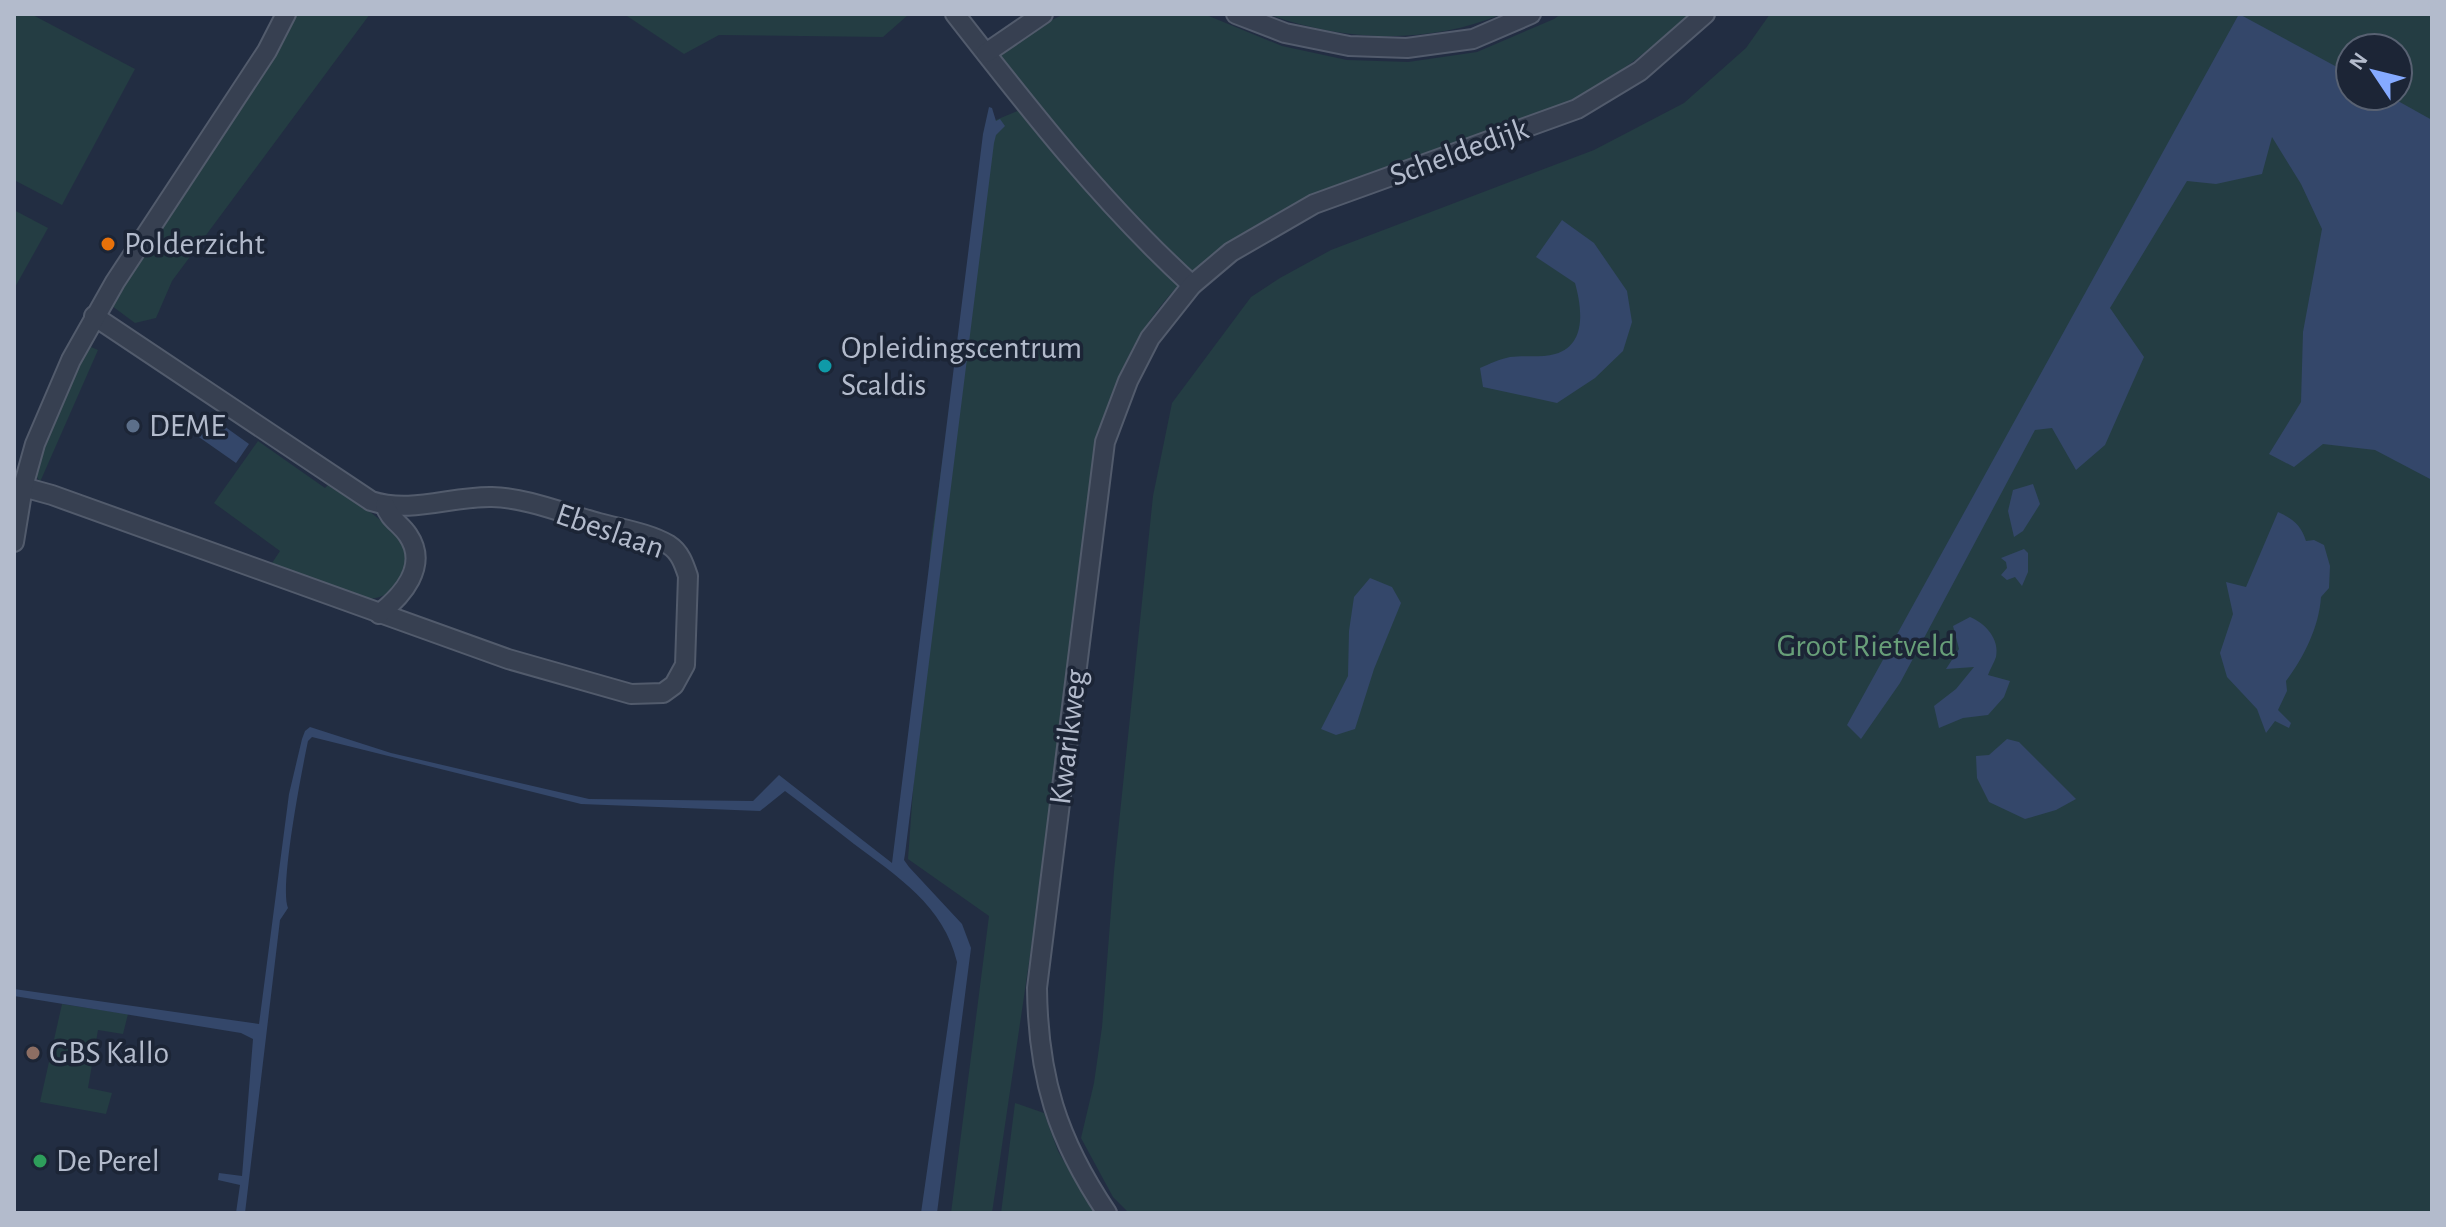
<svg xmlns="http://www.w3.org/2000/svg" width="2446" height="1227" font-family="'Alegreya Sans',sans-serif">
	<style>
		.green { fill: #243d43; fill-rule: evenodd }
		.water { fill: #34476a }
		.lines { fill: none; stroke-linecap: round; stroke-linejoin: round }
		.minor-casing { stroke: #525b6c; stroke-width: 22 }
		.minor { stroke: #374051; stroke-width: 18 }
		.food-dot { fill: #e8710a; stroke: #1c2536; stroke-width: 3 }
		.culture-dot { fill: #0f9aa8; stroke: #1c2536; stroke-width: 3 }
		.service-dot { fill: #5c6f8a; stroke: #1c2536; stroke-width: 3 }
		.education-dot { fill: #8d6e63; stroke: #1c2536; stroke-width: 3 }
		.leisure-dot { fill: #2e9e5b; stroke: #1c2536; stroke-width: 3 }
		.labels { text-anchor: middle; dominant-baseline: central; stroke-width: 7; stroke-linejoin: round; paint-order: stroke }
		.street-label { font-size: 32px; fill: #b3bbcc; stroke: #1c2536 }
		.poi-label { font-size: 32px; fill: #b3bbcc; stroke: #1c2536; text-anchor: start }
		.park-label { font-size: 32px; fill: #689f79; stroke: #1c2536 }
	</style>
	<rect width="100%" height="100%" fill="#222d42"/>
	<!-- green -->
	<g class="green">
		<polygon points="14,14 31,14 135,69 62,205 14,180"/>
		<polygon points="297,14 370,14 172,281 156,318 135,323 112,306 114,299 251,92"/>
		<polygon points="624,14 908,14 908,15 883,37 719,35 684,54"/>
		<path d="M 1064,14 L 1204,14 L 1282,46 L 1347,60 L 1408,62 L 1477,52 L 1554,19 L 1561,14 L 1692,14 C 1654,45 1618,77 1574,99 C 1543,115 1505,124 1472,137 C 1349,181 1214,216 1141,334 C 1120,367 1108,404 1095,440 L 1035,922 L 992,1213 L 951,1213 L 989,916 L 908,859 L 931,541 L 991,122 L 1037,103 L 999,53 L 1030,31 Z"/>
		<path d="M 1268,14 L 1502,14 C 1428,45 1343,42 1268,14 Z"/>
		<path d="M 1770,14 L 2432,14 L 2432,1213 L 1129,1213 L 1113,1197 L 1081,1138 L 1094,1083 L 1102,1027 L 1114,871 L 1153,496 L 1172,403 L 1251,297 L 1280,278 L 1331,250 L 1594,150 L 1684,103 L 1746,48 ZM 2350,48 L 2398,48 L 2398,96 L 2350,96 Z"/>
		<polygon points="14,210 48,228 14,289"/>
		<polygon points="91,347 98,350 40,482 35,474 43,443 61,402 64,403 66,397 64,395 85,350"/>
		<path d="M 258,441 L 325,488 L 328,485 C 355,503 430,540 402,582 C 396,591 381,598 370,599 C 351,599 291,573 270,566 L 280,551 L 214,503 Z"/>
		<polygon points="62,1004 128,1014 123,1034 98,1030 88,1088 112,1093 106,1114 40,1102"/>
		<polygon points="1015,1103 1044,1113 1058,1151 1094,1213 1001,1213"/>
	</g>
	<!-- water -->
	<g class="water">
		<polygon points="2239,14 2350,74 2350,96 2389,96 2432,120 2432,480 2375,450 2323,444 2294,467 2269,454 2301,402 2303,332 2322,229 2301,184 2272,137 2262,174 2216,184 2187,181 2110,308 2144,357 2105,445 2076,470 2052,428 2035,430 1900,683 1861,739 1847,725"/>
		<path d="M 989,107 L 992,108 L 996,121 L 1000,119 L 1005,126 L 996,135 L 994,143 L 905,854 L 904,860 L 909,867 L 962,924 L 971,948 L 937,1213 L 921,1213 L 957,962 C 944,906 897,876 854,844 C 831,826 808,808 785,791 L 760,811 L 581,804 L 312,737 L 308,741 C 302,770 279,887 288,908 L 280,920 L 245,1213 L 236,1213 L 240,1185 L 218,1180 L 219,1173 L 242,1176 L 253,1039 L 241,1033 L 14,996 L 14,989 L 259,1024 L 289,794 L 302,739 L 305,731 L 310,727 L 391,753 L 589,799 L 753,801 L 779,775 L 892,863 L 983,134 Z"/>
		<path d="M 1562,220 L 1594,243 L 1627,291 L 1632,322 L 1623,351 L 1595,378 L 1557,403 L 1483,387 L 1480,368 C 1489,364 1500,359 1510,357 C 1524,355 1541,358 1555,354 C 1587,345 1582,308 1575,283 L 1536,257 Z"/>
		<polygon points="210,416 249,444 236,463 196,435"/>
		<polygon points="2033,484 2040,504 2023,531 2014,537 2008,511 2013,490"/>
		<path d="M 2278,512 C 2293,519 2301,525 2306,541 L 2314,540 L 2324,545 L 2330,566 L 2329,588 L 2321,597 C 2319,627 2304,657 2286,681 L 2287,691 L 2278,710 L 2291,723 L 2289,728 L 2275,721 L 2266,733 L 2257,709 L 2227,677 L 2220,653 L 2233,614 L 2226,582 L 2246,587 Z"/>
		<polygon points="2024,549 2028,553 2028,572 2022,586 2015,577 2007,580 2001,575 2007,568 2006,562 2001,558"/>
		<polygon points="1370,578 1392,587 1401,603 1374,669 1355,729 1336,735 1321,729 1348,676 1349,631 1354,597"/>
		<path d="M 1970,617 C 1985,623 2000,639 1996,657 C 1994,663 1990,669 1988,675 L 2010,681 L 2004,697 L 1988,715 L 1963,718 L 1939,728 L 1934,706 L 1956,689 L 1974,667 L 1946,669 L 1959,649 L 1953,626 Z"/>
		<polygon points="2007,739 2019,742 2076,799 2056,810 2025,819 1989,802 1977,778 1976,756 1989,755"/>
	</g>
	<g class="lines">
		<defs>
			<g id="minor">
				<path d="M 955,14 C 1029,109 1103,204 1192,285"/>
				<polyline points="1236,14 1285,33 1349,46 1407,48 1473,39 1531,14"/>
				<polyline points="986,53 1043,14"/>
				<path d="M 23,487 L 52,495 L 508,659 L 631,694 L 663,693 L 674,685 L 685,665 L 688,576 C 684,564 680,552 669,545 C 649,533 621,529 599,523 C 565,514 528,498 492,497 C 451,496 412,514 371,501 L 94,316"/>
				<polyline points="14,542 23,487 35,444 71,360 115,282 267,51 286,14"/>
				<path d="M 379,614 C 402,596 429,566 408,535 C 400,523 389,519 385,505"/>
				<path d="M 1107,1213 C 1057,1139 1038,1077 1037,988 L 1105,442 L 1128,381 L 1150,338 L 1192,285 L 1231,252 L 1314,204 L 1577,109 L 1640,71 L 1705,14"/>
			</g>
		</defs>
		<!-- minor casing -->
		<use href="#minor" class="minor-casing"/>
		<!-- minor -->
		<use href="#minor" class="minor"/>
	</g>
	<!-- markers -->
	<circle class="food-dot" cx="108" cy="244" r="8"/>
	<circle class="culture-dot" cx="825" cy="366" r="8"/>
	<circle class="service-dot" cx="133" cy="426" r="8"/>
	<circle class="education-dot" cx="33" cy="1053" r="8"/>
	<circle class="leisure-dot" cx="40" cy="1161" r="8"/>
	<g class="labels">
		<!-- street labels -->
		<g class="street-label">
			<text transform="translate(1459 152) rotate(-20)">Scheldedijk</text>
			<text transform="translate(610 531) rotate(19)">Ebeslaan</text>
			<text transform="translate(1068 737) rotate(-83)">Kwarikweg</text>
		</g>
		<!-- poi labels -->
		<g class="poi-label">
			<text x="124" y="244">Polderzicht</text>
			<text x="841" y="348">Opleidingscentrum<tspan x="841" dy="37">Scaldis</tspan></text>
			<text x="149" y="426">DEME</text>
			<text x="49" y="1053">GBS Kallo</text>
			<text x="56" y="1161">De Perel</text>
		</g>
		<!-- park labels -->
		<g class="park-label">
			<text x="1866" y="646">Groot Rietveld</text>
		</g>
	</g>
	<!-- border -->
	<rect width="2446" height="1227" fill="none" stroke="#b3bbcc" stroke-width="32"/>
	<!-- north arrow -->
	<g transform="translate(2374 72) rotate(305)"><circle r="38" fill="#1c2536" stroke="#586172" stroke-width="2"/>
	<path d="M0-6L14 30L0 20L-14 30Z" fill="#85aaff"/>
	<text y="-12" font-size="22" font-weight="bold" text-anchor="middle" fill="#b3bbcc">N</text>
	</g>
</svg>
